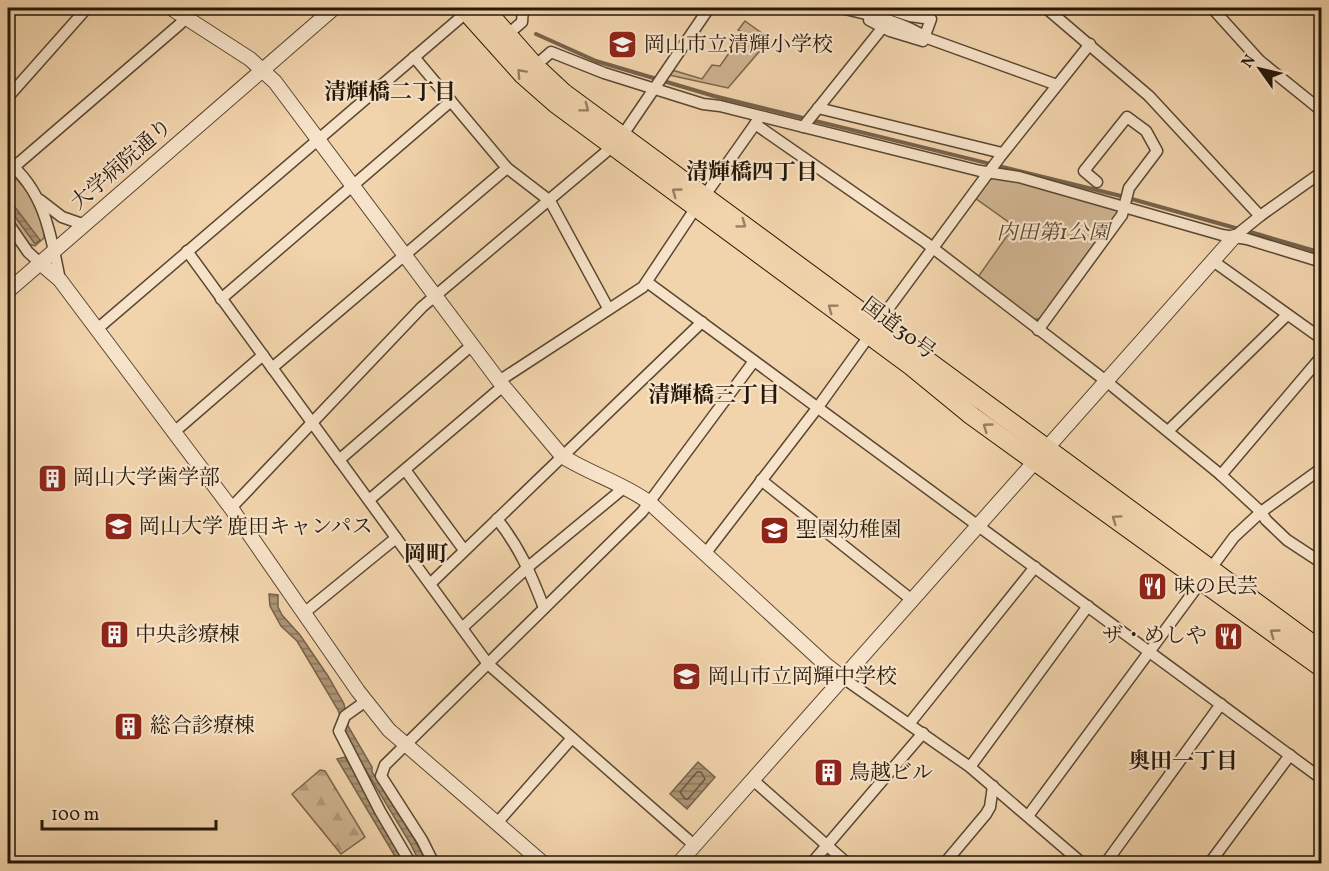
<svg xmlns="http://www.w3.org/2000/svg" width="1329" height="871" font-family="Vollkorn,'Noto Serif JP',serif">
	<style>
		.forest { fill: url(#forest-firs); stroke: #7a664c; stroke-width: 1.5 }
		.park { fill: #cfb490; stroke: #7a664c; stroke-width: 1.5 }
		.water { fill: url(#water-rules); stroke: #76624a; stroke-width: 1.5 }
		.lines { fill: none; stroke-linecap: round; stroke-linejoin: round }
		.shore { stroke: #68563f; stroke-width: 1.5 }
		.stream { stroke: #76624a; stroke-width: 4 }
		.minor-casing { stroke: #584732; stroke-width: 13 }
		.tertiary-casing { stroke: #584732; stroke-width: 16 }
		.trunk-casing { stroke: #251809; stroke-width: 20 }
		.minor { stroke: #f7e3c9; stroke-width: 10 }
		.tertiary { stroke: #f7e3c9; stroke-width: 14 }
		.trunk { stroke: #f2d4ac; stroke-width: 18 }
		.oneway { stroke: #967f63 }
		.labels { text-anchor: middle; dominant-baseline: central; stroke-width: 4.5; stroke-linejoin: round; paint-order: stroke }
		.poi-label { font-size: 21px; fill: #251809; stroke: #f7e3c9; text-anchor: start }
		.street-label { font-size: 21px; fill: #251809; stroke: #f7e3c9 }
		.park-label { font-size: 21px; font-style: italic; fill: #584732; stroke: #f7e3c9 }
		.neighbourhood-label { font-size: 22px; font-weight: bold; fill: #251809; stroke: #f7e3c9 }
	</style>
	<defs>
		<pattern id="forest-firs" width="22" height="20" patternUnits="userSpaceOnUse" patternTransform="scale(1.5)"><rect width="22" height="20" fill="#cfb490"/><path d="M5 1l3.5 6h-7zM16 11l3.5 6h-7z" fill="#b29a7b"/></pattern>
		<pattern id="water-rules" width="6" height="5" patternUnits="userSpaceOnUse" patternTransform="scale(1.5)"><rect width="6" height="5" fill="#ac9475"/><path d="M0 2.5h6" fill="none" stroke="#8c785e"/></pattern>
	</defs>
	<rect width="100%" height="100%" fill="#f2d4ac"/>
	<filter id="stains"><feTurbulence type="fractalNoise" baseFrequency=".00333" numOctaves="4"/><feColorMatrix values="0 0 0 0 .2 0 0 0 0 .09 0 0 0 0 .02 0 0 0 .5 -.17"/></filter>
	<radialGradient id="worn" r=".72"><stop offset=".6" stop-color="#630" stop-opacity="0"/><stop offset="1" stop-color="#630" stop-opacity=".3"/></radialGradient>
	<!-- forest -->
	<polygon class="forest" points="320,770 325,771 365,837 341,854 292,794"/>
	<!-- park -->
	<g class="park">
		<polygon points="745,21 770,39 728,88 669,75 672,70 702,79 712,65 720,66 743,33 738,30"/>
		<path d="M 8,170 C 25,187 47,212 44,238 L 35,246 L 29,244 L 8,215 Z"/>
		<polygon points="999,177 1117,209 1118,213 1042,318 1033,320 978,277 1014,226 975,198 990,179"/>
	</g>
	<!-- water -->
	<g class="water">
		<polygon points="8,198 40,240 35,244 8,207"/>
		<polygon points="269,594 278,595 278,607 282,615 300,635 328,676 344,704 348,726 372,767 372,772 413,837 427,863 420,863 410,843 350,744 338,710 297,641 281,626 270,606"/>
		<polygon points="345,757 407,863 399,863 337,759"/>
		<polygon points="698,762 715,777 687,809 670,794"/>
	</g>
	<g class="lines">
		<!-- shore -->
		<polygon class="shore" points="697,772 701,772 705,779 688,799 685,799 680,792"/>
		<!-- stream -->
		<g class="stream">
			<polyline points="536,34 596,61 714,96 1121,196 1239,229"/>
			<polyline points="1247,231 1322,253"/>
		</g>
		<defs>
			<g id="minor">
				<path d="M 841,8 C 870,15 902,21 927,38 L 1057,85"/>
				<polyline points="1046,8 1149,96 1260,216"/>
				<polyline points="1212,8 1260,61 1322,111"/>
				<polyline points="869,20 890,31 923,41 931,19 910,16 886,8"/>
				<polyline points="508,34 522,22 523,8"/>
				<polyline points="414,57 507,168 550,201 608,308"/>
				<polyline points="535,66 551,52 604,73 703,104 720,106 980,171 1019,177 1222,235 1247,239 1322,262"/>
				<polyline points="8,97 87,8"/>
				<polyline points="818,108 1002,153"/>
				<polyline points="755,124 925,242 1106,381 1221,475 1261,512 1266,520 1287,540 1322,563"/>
				<polyline points="803,127 887,22"/>
				<path d="M 8,162 C 45,192 51,236 60,280"/>
				<polyline points="14,167 180,24 194,8"/>
				<polyline points="40,200 62,217 85,225"/>
				<polyline points="8,223 28,252 40,263"/>
				<polyline points="1234,237 1260,216 1322,172"/>
				<polyline points="187,251 488,664 694,845"/>
				<polyline points="1213,261 1322,339"/>
				<polyline points="647,282 1322,779"/>
				<polyline points="221,299 451,101"/>
				<polyline points="877,324 1000,157 1090,44"/>
				<polyline points="96,330 467,12"/>
				<polyline points="1038,330 1122,215 1129,188 1157,151 1146,131 1127,117 1084,171 1097,182"/>
				<polyline points="272,368 507,168"/>
				<polyline points="499,381 643,287 691,215 758,120"/>
				<polyline points="1168,431 1287,315"/>
				<polyline points="173,433 263,355"/>
				<polyline points="339,460 472,345"/>
				<polyline points="406,471 464,550"/>
				<polyline points="1221,475 1322,356"/>
				<polyline points="761,480 912,600"/>
				<polyline points="369,500 503,386"/>
				<polyline points="231,508 422,307 613,146 622,136 709,8"/>
				<path d="M 497,519 C 520,548 531,574 544,608"/>
				<polyline points="705,554 818,407 869,336"/>
				<polyline points="430,584 702,322"/>
				<polyline points="304,613 396,538"/>
				<polyline points="462,628 528,567 625,487"/>
				<polyline points="843,678 970,767 1083,864"/>
				<polyline points="366,701 345,716 339,731 380,811 411,864"/>
				<polyline points="909,724 1035,567"/>
				<polyline points="970,767 1088,606"/>
				<polyline points="753,780 848,864"/>
				<polyline points="1028,816 1234,537 1261,512 1322,468"/>
				<polyline points="497,823 572,738"/>
				<polyline points="434,864 422,840 381,776 385,765 642,512 754,361"/>
				<polyline points="811,864 923,733"/>
				<polyline points="944,864 986,814 990,807 993,786"/>
				<polyline points="1105,864 1221,704"/>
				<polyline points="1209,864 1290,755"/>
				<polyline points="1317,864 1322,857"/>
			</g>
			<g id="tertiary">
				<path d="M 171,8 L 250,59 L 275,82 L 499,381 L 562,456 C 590,474 623,483 650,503 L 825,664 L 843,678"/>
				<polyline points="40,263 60,280 231,508 358,691 389,730 544,864"/>
				<polyline points="8,291 334,8"/>
				<polyline points="678,864 1234,237"/>
			</g>
			<g id="trunk">
				<polyline points="463,8 523,75 556,104 911,366 972,416 1322,668"/>
				<polyline points="484,8 535,66 564,93 1322,651"/>
			</g>
		</defs>
		<!-- minor casing -->
		<use href="#minor" class="minor-casing"/>
		<!-- tertiary casing -->
		<use href="#tertiary" class="tertiary-casing"/>
		<!-- trunk casing -->
		<use href="#trunk" class="trunk-casing"/>
		<!-- minor -->
		<use href="#minor" class="minor"/>
		<!-- tertiary -->
		<use href="#tertiary" class="tertiary"/>
		<!-- trunk -->
		<use href="#trunk" class="trunk"/>
	</g>
	<!-- one-way arrows -->
	<defs><path id="oneway-chevron" d="M-2-3.5L2.5 0L-2 3.5" fill="none" stroke-width="1.6" stroke-linecap="round" stroke-linejoin="round" transform="scale(1.5)"/></defs>
	<g class="oneway">
		<use href="#oneway-chevron" transform="translate(521 73) rotate(-133)"/>
		<use href="#oneway-chevron" transform="translate(585 108) rotate(37)"/>
		<use href="#oneway-chevron" transform="translate(676 192) rotate(-144)"/>
		<use href="#oneway-chevron" transform="translate(742 224) rotate(36)"/>
		<use href="#oneway-chevron" transform="translate(832 308) rotate(-143)"/>
		<use href="#oneway-chevron" transform="translate(987 427) rotate(-144)"/>
		<use href="#oneway-chevron" transform="translate(1116 519) rotate(-145)"/>
		<use href="#oneway-chevron" transform="translate(1274 633) rotate(-144)"/>
	</g>
	<!-- icons -->
	<defs>
		<symbol id="school-square" viewBox="-11 -11 22 22"><rect x="-9" y="-9" width="18" height="18" rx="4" fill="#8f2418" stroke="#f7e3c9"/><path d="M0-5L7-2L0 1L-7-2ZM-4 1L0 2.5L4 1V4Q0 6-4 4Z" fill="#fff"/></symbol>
		<symbol id="building-square" viewBox="-11 -11 22 22"><rect x="-9" y="-9" width="18" height="18" rx="4" fill="#8f2418" stroke="#f7e3c9"/><path d="M-4-6H4V6H1V3H-1V6H-4ZM-2.5-4.3h1.7v1.8h-1.7ZM.8-4.3h1.7v1.8H.8ZM-2.5-1h1.7V.8h-1.7ZM.8-1h1.7V.8H.8Z" fill="#fff"/></symbol>
		<symbol id="university-square" viewBox="-11 -11 22 22"><rect x="-9" y="-9" width="18" height="18" rx="4" fill="#8f2418" stroke="#f7e3c9"/><path d="M0-5L7-2L0 1L-7-2ZM-4 1L0 2.5L4 1V4Q0 6-4 4Z" fill="#fff"/></symbol>
		<symbol id="restaurant-square" viewBox="-11 -11 22 22"><rect x="-9" y="-9" width="18" height="18" rx="4" fill="#8f2418" stroke="#f7e3c9"/><path d="M-5-6h1v4h1v-4h1v4h1v-4h1v5L-1.5 .5V6h-2V.5L-5-1ZM5-6V6H3V1.5H1.5Q1.5-4 5-6Z" fill="#fff"/></symbol>
	</defs>
	<g fill-rule="evenodd">
		<use href="#school-square" x="606" y="28" width="33" height="33"/>
		<use href="#building-square" x="36" y="462" width="33" height="33"/>
		<use href="#university-square" x="102" y="510" width="33" height="33"/>
		<use href="#school-square" x="758" y="514" width="33" height="33"/>
		<use href="#restaurant-square" x="1136" y="570" width="33" height="33"/>
		<use href="#building-square" x="98" y="618" width="33" height="33"/>
		<use href="#restaurant-square" x="1212" y="620" width="33" height="33"/>
		<use href="#school-square" x="670" y="660" width="33" height="33"/>
		<use href="#building-square" x="112" y="710" width="33" height="33"/>
		<use href="#building-square" x="812" y="756" width="33" height="33"/>
	</g>
	<g class="labels">
		<!-- poi labels -->
		<g class="poi-label">
			<text x="644" y="45">岡山市立清輝小学校</text>
			<text x="73" y="478">岡山大学歯学部</text>
			<text x="139" y="527">岡山大学 鹿田キャンパス</text>
			<text x="796" y="530">聖園幼稚園</text>
			<text x="1174" y="587">味の民芸</text>
			<text x="135" y="635">中央診療棟</text>
			<text x="1207" y="636" text-anchor="end">ザ・めしや</text>
			<text x="708" y="677">岡山市立岡輝中学校</text>
			<text x="150" y="726">総合診療棟</text>
			<text x="849" y="773">鳥越ビル</text>
		</g>
		<!-- street labels -->
		<g class="street-label">
			<text transform="translate(122 165) rotate(-41)">大学病院通り</text>
			<text transform="translate(898 329) rotate(37)">国道30号</text>
		</g>
		<!-- park labels -->
		<g class="park-label">
			<text x="1053" y="233">内田第1公園</text>
		</g>
		<!-- neighbourhood labels -->
		<g class="neighbourhood-label">
			<text x="390" y="93">清輝橋二丁目</text>
			<text x="752" y="173">清輝橋四丁目</text>
			<text x="714" y="396">清輝橋三丁目</text>
			<text x="426" y="555">岡町</text>
			<text x="1183" y="762">奥田一丁目</text>
		</g>
	</g>
	<!-- margin -->
	<rect width="1329" height="871" fill="none" stroke="#f2d4ac" stroke-width="30"/>
	<rect x="9" y="9" width="1311" height="853" fill="none" stroke="#251809" stroke-width="3"/>
	<rect x="15" y="15" width="1299" height="841" fill="none" stroke="#251809" stroke-width="1.5"/>
	<!-- north arrow -->
	<g transform="translate(1260 69) rotate(304)" stroke="#f7e3c9" stroke-width="4.5" paint-order="stroke">
	<path d="M0-4.5L10 22L0 15L-10 22Z" fill="#251809"/>
	<text y="-9" font-size="16" font-weight="bold" text-anchor="middle" fill="#251809">N</text>
	</g>
	<!-- scale -->
	<path d="M42 820v9h174v-9" fill="none" stroke="#251809" stroke-width="3"/>
	<text x="51" y="820" font-size="18" fill="#251809" stroke="#f7e3c9" stroke-width="4.5" paint-order="stroke">100 m</text>
	<rect width="100%" height="100%" filter="url(#stains)"/>
	<rect width="100%" height="100%" fill="url(#worn)"/>
</svg>
